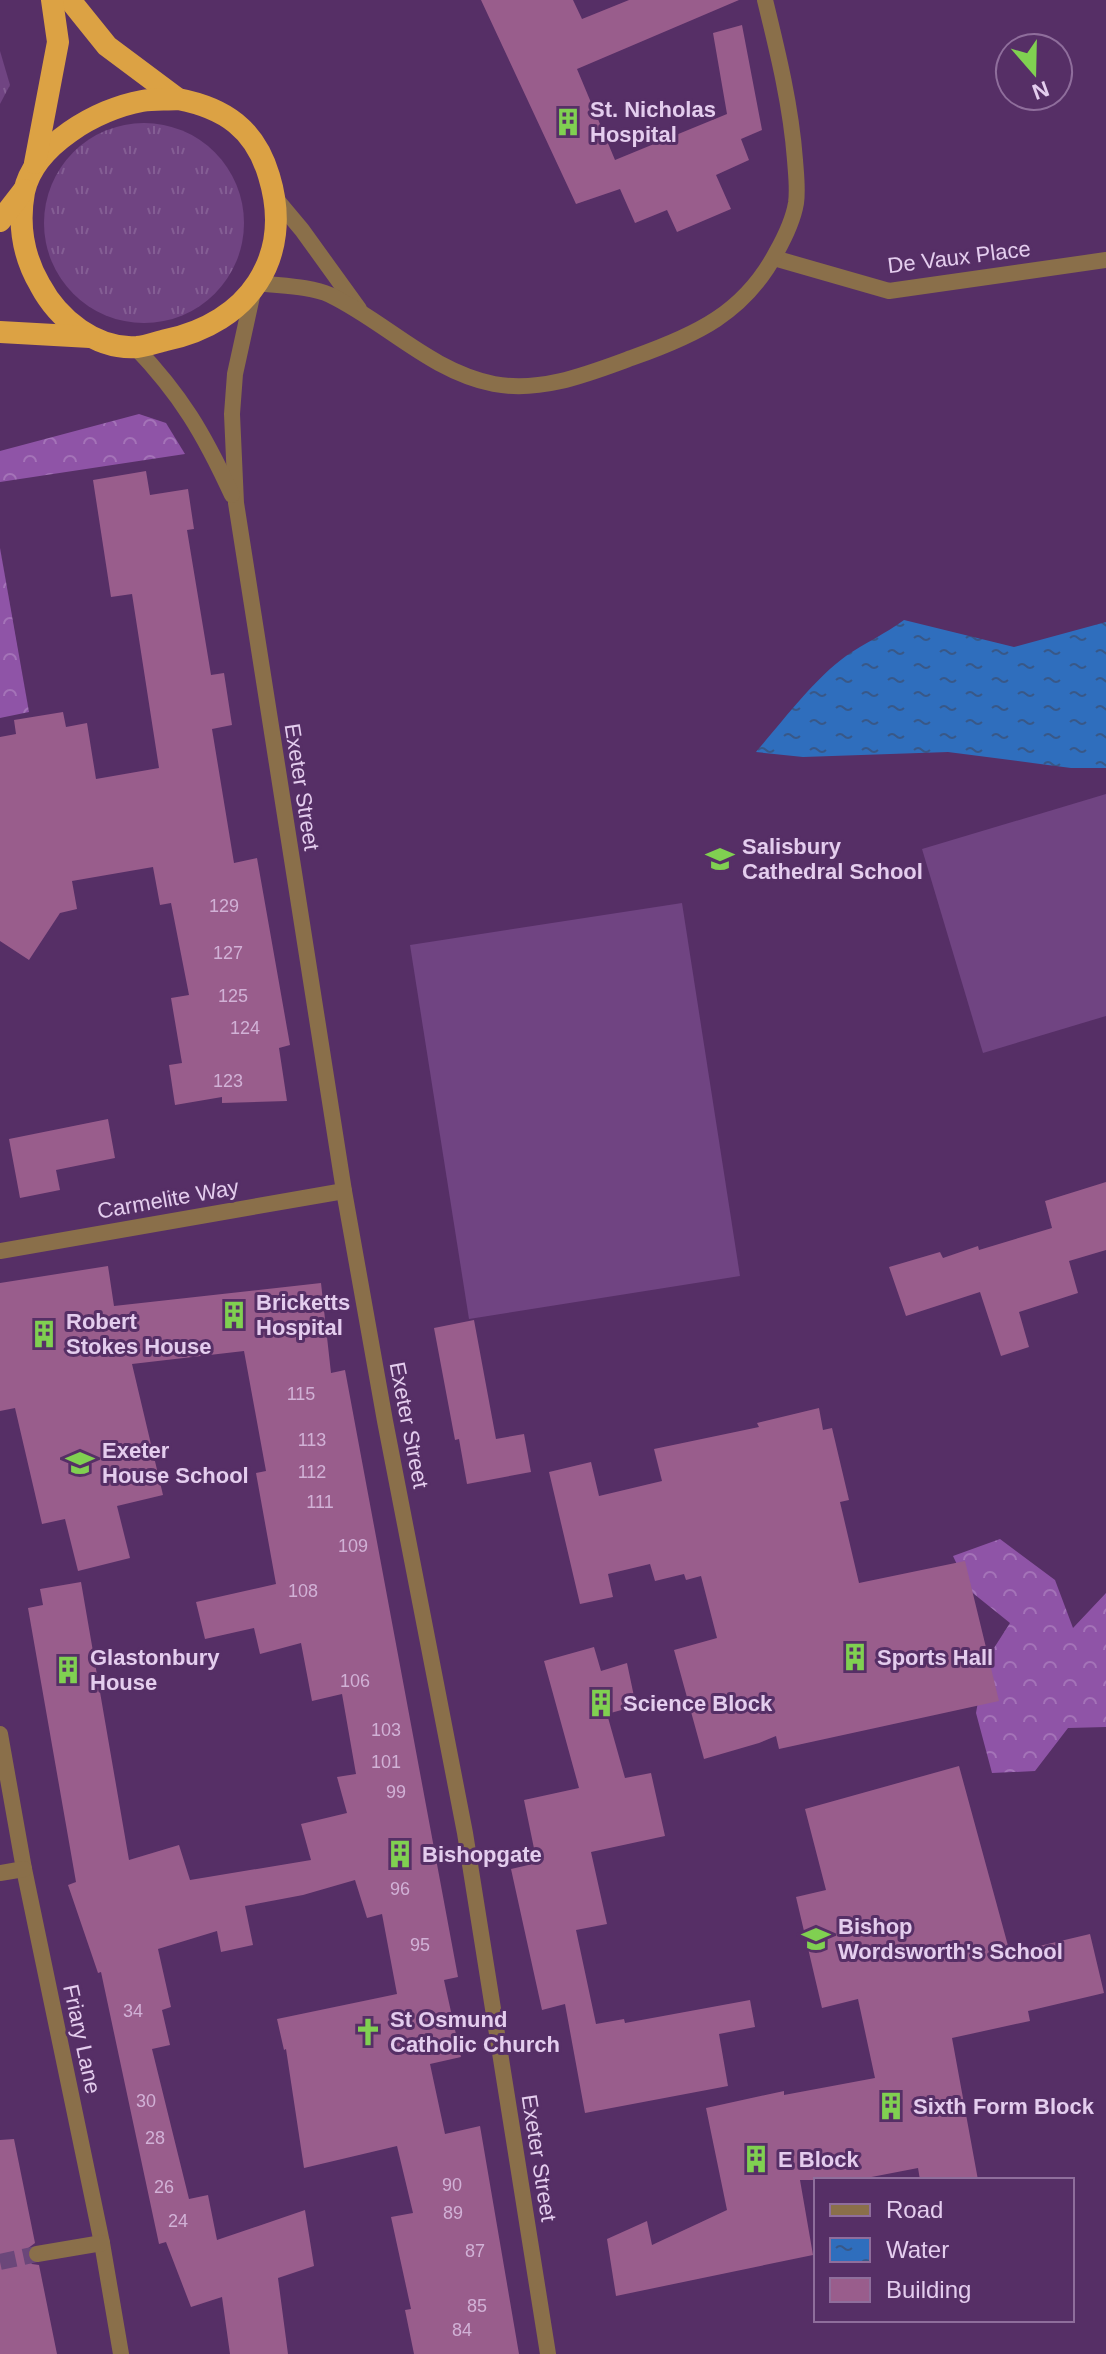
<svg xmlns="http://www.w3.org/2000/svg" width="1106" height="2354" font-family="Helvetica,sans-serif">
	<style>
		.grass { fill: url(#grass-tufts) }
		.forest { fill: url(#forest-crowns) }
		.garden { fill: #704482 }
		.water { fill: url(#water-ripples) }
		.building { fill: #995d8c }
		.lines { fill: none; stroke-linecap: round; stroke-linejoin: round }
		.minor-tunnel { stroke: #6b477a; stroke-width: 16; stroke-dasharray: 16 8; stroke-linecap: butt }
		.minor { stroke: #8a6f4a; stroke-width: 16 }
		.tertiary { stroke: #8a6f4a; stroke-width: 16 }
		.trunk { stroke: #dca244; stroke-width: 22 }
		.labels { text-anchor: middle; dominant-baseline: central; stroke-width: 6; stroke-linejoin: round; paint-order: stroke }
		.number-label { font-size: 18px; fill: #d1b1d6 }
		.poi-label { font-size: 22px; font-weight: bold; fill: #e4cdee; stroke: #562f66; text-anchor: start }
		.street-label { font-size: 22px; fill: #e4cdee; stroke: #562f66 }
	</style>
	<defs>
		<pattern id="grass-tufts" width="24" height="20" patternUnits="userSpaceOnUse" patternTransform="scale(2)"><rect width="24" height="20" fill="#704482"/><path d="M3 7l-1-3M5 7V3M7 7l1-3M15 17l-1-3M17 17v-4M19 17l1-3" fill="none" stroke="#845e94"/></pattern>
		<pattern id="forest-crowns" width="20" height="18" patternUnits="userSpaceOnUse" patternTransform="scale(2)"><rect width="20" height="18" fill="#8f54a7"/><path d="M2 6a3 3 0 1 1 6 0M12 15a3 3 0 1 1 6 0" fill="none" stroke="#a473b8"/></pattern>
		<pattern id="water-ripples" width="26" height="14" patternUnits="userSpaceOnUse" patternTransform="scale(2)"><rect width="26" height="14" fill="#2f6ebd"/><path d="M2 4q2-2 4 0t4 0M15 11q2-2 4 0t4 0" fill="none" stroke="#385888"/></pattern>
	</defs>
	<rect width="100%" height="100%" fill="#562f66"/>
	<!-- grass -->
	<g class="grass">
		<polygon points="0,51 10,85 0,104"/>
		<circle cx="144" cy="223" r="100"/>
	</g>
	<!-- forest -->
	<g class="forest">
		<polygon points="139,414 166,423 185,454 0,482 0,451"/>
		<polygon points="0,548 29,712 0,718"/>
		<polygon points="1000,1539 1055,1580 1073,1628 1106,1593 1106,1727 1068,1728 1035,1771 992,1773 976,1713 985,1662 1010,1623 969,1590 953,1556"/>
	</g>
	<!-- garden -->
	<g class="garden">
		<polygon points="1106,794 1106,1016 983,1053 922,849"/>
		<polygon points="682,903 740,1276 469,1319 410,945"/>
	</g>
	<!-- water -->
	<path class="water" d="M 904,620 L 1014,647 L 1106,622 L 1106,768 L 1071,768 L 948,752 L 803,757 L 756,752 C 782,722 814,679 846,656 C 865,643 885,634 904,620 Z"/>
	<!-- building -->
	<g class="building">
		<polygon points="481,0 573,0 582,19 629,0 739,0 577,69 615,160 727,114 713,33 742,25 762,130 741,139 749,160 716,175 731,209 677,232 667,210 635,223 620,189 576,204"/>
		<polygon points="146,471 150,495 188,489 194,529 187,530 211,675 224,673 232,725 212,729 234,863 257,858 290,1045 279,1048 287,1101 222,1103 222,1097 175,1105 169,1065 182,1063 171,998 189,995 171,903 160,905 153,867 72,881 77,909 60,913 29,960 0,941 0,737 16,734 14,720 63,712 66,727 87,723 96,779 159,768 132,594 111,597 93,480"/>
		<polygon points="108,1119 115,1158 56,1170 60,1190 20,1198 9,1139"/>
		<polygon points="1106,1182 1106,1250 1069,1261 1078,1293 1019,1312 1029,1347 1001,1356 980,1292 906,1316 889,1267 940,1252 943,1258 978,1246 979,1250 1052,1228 1045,1201"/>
		<polygon points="108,1266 114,1306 321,1283 331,1373 345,1370 458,1977 444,1980 461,2057 430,2064 445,2134 480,2126 519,2354 414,2354 405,2310 411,2309 391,2217 413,2213 397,2146 304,2168 286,2049 284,2050 277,2019 397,1994 382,1914 367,1918 355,1880 303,1895 245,1906 253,1945 221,1952 217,1931 158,1949 171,2007 162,2010 170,2045 152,2049 189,2199 208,2195 217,2240 305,2210 314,2266 278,2278 288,2354 230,2354 222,2297 191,2307 166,2242 159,2244 101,1972 98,1973 68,1885 76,1882 28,1608 43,1605 40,1589 81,1582 129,1860 179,1845 190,1880 311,1860 301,1824 347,1813 337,1777 356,1774 342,1694 312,1701 301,1643 260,1654 254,1628 205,1639 196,1602 276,1584 256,1473 266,1471 244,1351 132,1364 163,1495 117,1506 130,1558 78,1571 65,1519 42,1524 15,1408 0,1411 0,1283"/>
		<polygon points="474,1320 496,1439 524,1434 531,1472 467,1484 459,1439 455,1440 434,1328"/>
		<polygon points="819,1408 823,1430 832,1428 849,1500 840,1502 859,1583 965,1561 999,1701 779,1749 776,1736 759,1743 704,1759 674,1650 717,1638 701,1576 686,1580 684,1574 655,1581 650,1564 608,1574 613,1597 580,1604 549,1472 591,1462 599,1496 662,1481 654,1449 759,1427 757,1423"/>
		<polygon points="594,1647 601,1671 627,1663 636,1706 607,1714 625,1778 651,1773 665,1836 591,1852 607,1924 576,1930 596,2024 624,2019 625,2023 750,2000 755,2027 719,2034 728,2086 585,2113 565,2004 542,2010 511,1869 537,1863 524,1800 579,1788 544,1661"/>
		<polygon points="959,1766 1010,1953 1090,1934 1104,1993 1028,2011 1030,2021 952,2038 978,2180 920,2180 918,2168 856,2180 800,2180 813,2255 616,2296 607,2239 647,2221 652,2245 727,2210 706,2108 784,2091 784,2095 875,2078 858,1999 822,2008 796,1897 826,1890 805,1809"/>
		<polygon points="14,2139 35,2243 27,2249 26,2257 32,2264 39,2265 57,2354 0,2354 0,2140"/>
	</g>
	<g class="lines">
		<!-- minor-tunnel -->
		<polyline class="minor-tunnel" points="0,2262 37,2254"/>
		<!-- minor -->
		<g class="minor">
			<polyline points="276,199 302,230 359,309"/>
			<polyline points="774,258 889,291 1106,260"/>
			<path d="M 258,283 C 280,286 310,286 330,295 C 386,322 430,371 494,384 C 542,393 590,373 634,357 C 696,335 744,313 776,253 C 785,237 793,221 796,203 C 798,189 796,174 795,160 C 791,106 778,53 765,0"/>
			<polyline points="0,1251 344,1191"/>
			<polyline points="0,1734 24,1869 102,2243 121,2354"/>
			<polyline points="0,1873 24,1869"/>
			<polyline points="37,2254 102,2243"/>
		</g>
		<!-- tertiary -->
		<g class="tertiary">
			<polyline points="253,292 235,374 232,414 236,503 344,1191 385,1421 465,1833 548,2354"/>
			<path d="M 135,347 C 181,395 204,434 232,495"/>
		</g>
		<!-- trunk -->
		<g class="trunk">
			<polyline points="70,0 107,46 178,99"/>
			<path d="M 178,99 C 225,108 255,129 269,176 C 294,258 248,323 166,340 C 157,342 147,346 137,347 C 96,350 58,319 40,285 C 23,256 18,225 24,192 C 34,145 97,109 142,101 C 153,99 166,100 178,99 Z"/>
			<polyline points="35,163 58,42 52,0"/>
			<polyline points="0,221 24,190"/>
			<polyline points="0,332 90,337"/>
		</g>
	</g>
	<!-- icons -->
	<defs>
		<symbol id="building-bare" viewBox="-9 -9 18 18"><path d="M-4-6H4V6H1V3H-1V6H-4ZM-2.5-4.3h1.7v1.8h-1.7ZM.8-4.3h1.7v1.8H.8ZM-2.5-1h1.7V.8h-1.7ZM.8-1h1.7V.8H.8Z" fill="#80d051" stroke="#562f66" stroke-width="2.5" paint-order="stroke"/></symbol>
		<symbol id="school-bare" viewBox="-9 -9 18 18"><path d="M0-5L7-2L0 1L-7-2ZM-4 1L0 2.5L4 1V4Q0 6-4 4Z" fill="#80d051" stroke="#562f66" stroke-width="2.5" paint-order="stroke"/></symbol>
		<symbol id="church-bare" viewBox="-9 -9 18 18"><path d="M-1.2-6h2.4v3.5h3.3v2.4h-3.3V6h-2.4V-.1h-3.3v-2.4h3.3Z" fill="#80d051" stroke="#562f66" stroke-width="2.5" paint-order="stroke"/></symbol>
	</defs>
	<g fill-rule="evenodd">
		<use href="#building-bare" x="548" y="102" width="40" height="40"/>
		<use href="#school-bare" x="700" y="839" width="40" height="40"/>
		<use href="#building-bare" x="214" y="1295" width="40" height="40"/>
		<use href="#building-bare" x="24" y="1314" width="40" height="40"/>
		<use href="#school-bare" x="60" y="1443" width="40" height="40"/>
		<use href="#building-bare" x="835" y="1637" width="40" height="40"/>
		<use href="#building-bare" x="48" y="1650" width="40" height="40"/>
		<use href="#building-bare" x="581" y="1683" width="40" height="40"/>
		<use href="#building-bare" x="380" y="1834" width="40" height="40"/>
		<use href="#school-bare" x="796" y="1919" width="40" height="40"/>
		<use href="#church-bare" x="348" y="2012" width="40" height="40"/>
		<use href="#building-bare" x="871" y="2086" width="40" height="40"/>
		<use href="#building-bare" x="736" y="2139" width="40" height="40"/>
	</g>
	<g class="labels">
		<!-- number labels -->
		<g class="number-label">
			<text x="224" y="906">129</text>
			<text x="228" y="953">127</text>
			<text x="233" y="996">125</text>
			<text x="245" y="1028">124</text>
			<text x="228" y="1081">123</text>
			<text x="301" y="1394">115</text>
			<text x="312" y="1440">113</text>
			<text x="312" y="1472">112</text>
			<text x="320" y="1502">111</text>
			<text x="353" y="1546">109</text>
			<text x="303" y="1591">108</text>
			<text x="355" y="1681">106</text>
			<text x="386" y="1730">103</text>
			<text x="386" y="1762">101</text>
			<text x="396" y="1792">99</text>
			<text x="400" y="1889">96</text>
			<text x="420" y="1945">95</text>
			<text x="133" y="2011">34</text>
			<text x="146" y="2101">30</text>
			<text x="155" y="2138">28</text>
			<text x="452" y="2185">90</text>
			<text x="164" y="2187">26</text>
			<text x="453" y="2213">89</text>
			<text x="178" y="2221">24</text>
			<text x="475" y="2251">87</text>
			<text x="477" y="2306">85</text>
			<text x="462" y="2330">84</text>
		</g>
		<!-- poi labels -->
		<g class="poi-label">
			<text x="590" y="109">St. Nicholas<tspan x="590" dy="25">Hospital</tspan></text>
			<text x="742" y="846">Salisbury<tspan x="742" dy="25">Cathedral School</tspan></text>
			<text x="256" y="1302">Bricketts<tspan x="256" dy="25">Hospital</tspan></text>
			<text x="66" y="1321">Robert<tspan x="66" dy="25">Stokes House</tspan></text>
			<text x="102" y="1450">Exeter<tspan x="102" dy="25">House School</tspan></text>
			<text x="90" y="1657">Glastonbury<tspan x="90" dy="25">House</tspan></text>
			<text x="877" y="1657">Sports Hall</text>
			<text x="623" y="1703">Science Block</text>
			<text x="422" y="1854">Bishopgate</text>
			<text x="838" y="1926">Bishop<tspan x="838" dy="25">Wordsworth's School</tspan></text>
			<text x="390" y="2019">St Osmund<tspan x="390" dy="25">Catholic Church</tspan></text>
			<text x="913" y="2106">Sixth Form Block</text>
			<text x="778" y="2159">E Block</text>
		</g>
		<!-- street labels -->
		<g class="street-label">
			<text transform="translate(959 257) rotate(-7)">De Vaux Place</text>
			<text transform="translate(302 787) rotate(81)">Exeter Street</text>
			<text transform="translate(168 1199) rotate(-10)">Carmelite Way</text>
			<text transform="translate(409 1425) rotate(79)">Exeter Street</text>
			<text transform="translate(82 2039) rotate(78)">Friary Lane</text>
			<text transform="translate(539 2158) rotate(81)">Exeter Street</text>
		</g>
	</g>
	<!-- legend -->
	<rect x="814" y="2178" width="260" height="144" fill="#562f66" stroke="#8f6e9c" stroke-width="2"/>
	<rect x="830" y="2204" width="40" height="12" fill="#8a6f4a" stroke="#8f6e9c" stroke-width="2"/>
	<text x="886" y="2218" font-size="24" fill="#e4cdee">Road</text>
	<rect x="830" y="2238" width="40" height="24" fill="url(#water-ripples)" stroke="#8f6e9c" stroke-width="2"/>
	<text x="886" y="2258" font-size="24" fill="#e4cdee">Water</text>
	<rect x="830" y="2278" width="40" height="24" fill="#995d8c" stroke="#8f6e9c" stroke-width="2"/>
	<text x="886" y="2298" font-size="24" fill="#e4cdee">Building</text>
	<!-- north arrow -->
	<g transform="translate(1034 72) rotate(160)"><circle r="38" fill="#562f66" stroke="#8f6e9c" stroke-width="2"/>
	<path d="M0-6L14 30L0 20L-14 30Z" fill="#80d051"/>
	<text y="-12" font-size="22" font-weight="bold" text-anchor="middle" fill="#e4cdee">N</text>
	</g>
</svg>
